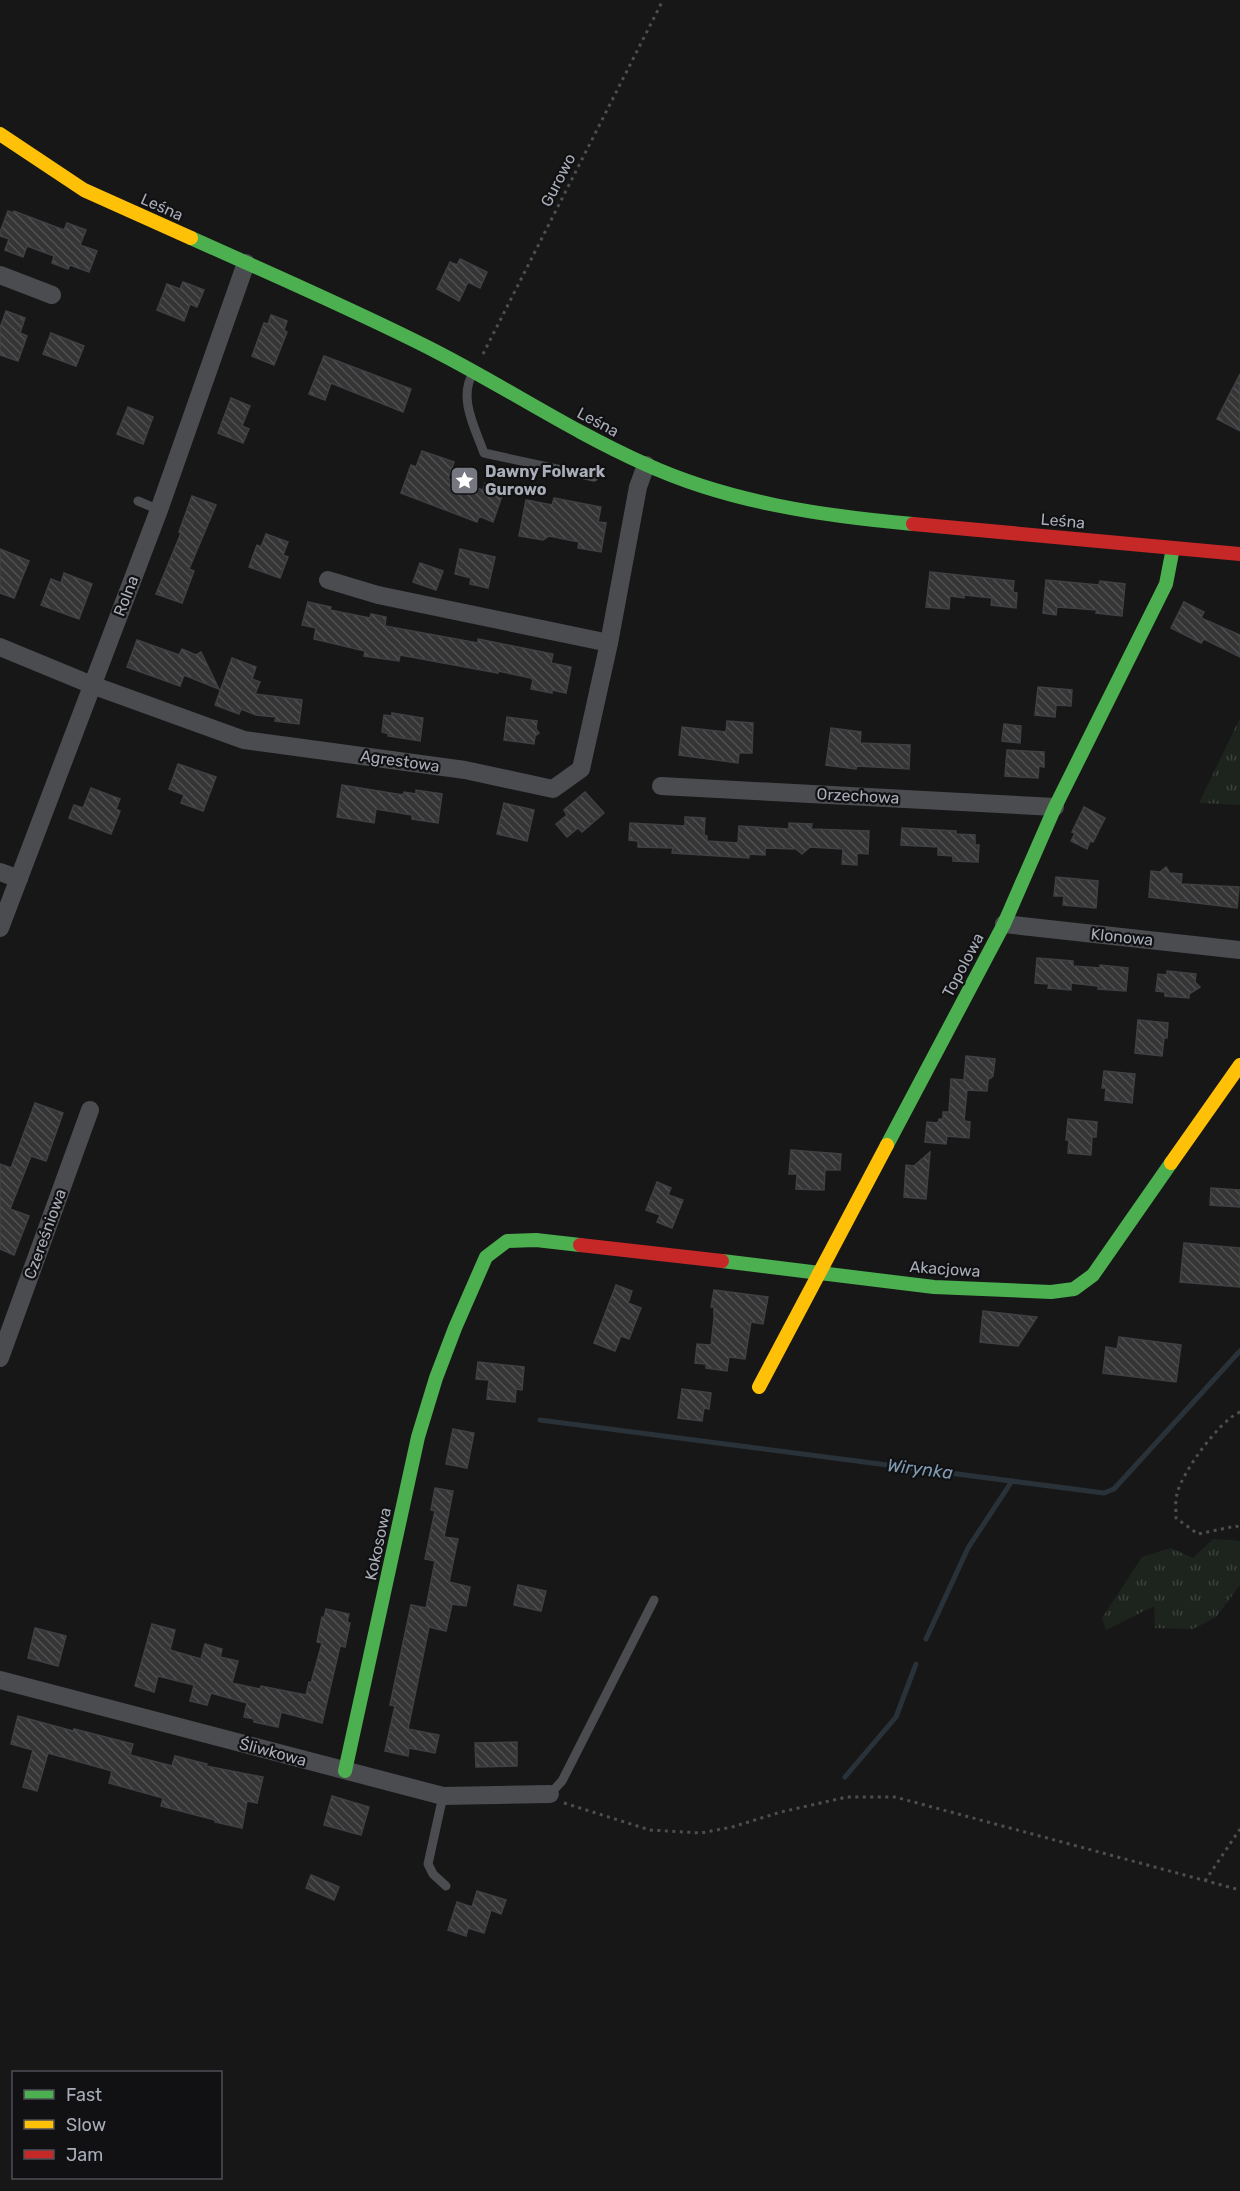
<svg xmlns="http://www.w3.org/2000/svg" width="1240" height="2191" font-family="Rubik,sans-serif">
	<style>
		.grass { fill: url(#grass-tufts) }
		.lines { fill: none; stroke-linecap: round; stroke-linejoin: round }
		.stream { stroke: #2a3239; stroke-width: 5 }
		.building { fill: url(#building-back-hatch); stroke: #3f4043; stroke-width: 1.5 }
		.path { stroke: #4d4e52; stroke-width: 3; stroke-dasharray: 3 4.5; stroke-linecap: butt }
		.lane { stroke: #4b4c50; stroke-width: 9 }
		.street { stroke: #4b4c50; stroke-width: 18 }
		.fast { stroke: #4caf50; stroke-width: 14 }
		.slow { stroke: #ffc107; stroke-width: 14 }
		.jam { stroke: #c62828; stroke-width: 14 }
		.labels { text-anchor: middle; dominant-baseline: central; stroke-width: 4.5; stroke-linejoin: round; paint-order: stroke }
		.street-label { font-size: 16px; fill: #a8adb8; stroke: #111113 }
		.poi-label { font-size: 16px; font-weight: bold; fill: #a8adb8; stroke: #111113; text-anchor: start }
		.water-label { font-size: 18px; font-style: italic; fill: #7f9bb3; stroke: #111113 }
	</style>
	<defs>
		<pattern id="grass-tufts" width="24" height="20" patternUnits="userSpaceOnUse" patternTransform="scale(1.5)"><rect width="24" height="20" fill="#1d241e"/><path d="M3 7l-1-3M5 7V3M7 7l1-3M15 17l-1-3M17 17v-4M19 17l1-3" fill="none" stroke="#3b413d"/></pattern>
		<pattern id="building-back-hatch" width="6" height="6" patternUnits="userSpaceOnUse" patternTransform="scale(1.5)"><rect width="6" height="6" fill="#353536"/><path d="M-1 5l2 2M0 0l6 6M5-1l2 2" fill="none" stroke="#4f5051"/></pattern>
	</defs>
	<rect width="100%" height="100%" fill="#171717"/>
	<!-- grass -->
	<g class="grass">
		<polygon points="1240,718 1240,805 1199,803"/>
		<polygon points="1213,1539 1240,1541 1240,1585 1216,1617 1193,1629 1155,1628 1154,1606 1106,1630 1102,1618 1142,1557 1171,1548 1193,1558"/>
	</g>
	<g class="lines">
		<!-- stream -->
		<g class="stream">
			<polyline points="540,1420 1104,1493 1114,1489 1240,1351"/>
			<polyline points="926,1639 968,1548 1012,1481"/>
			<polyline points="845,1777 896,1717 916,1664"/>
		</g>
	</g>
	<!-- building -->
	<g class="building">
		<polygon points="8,211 14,213 14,211 64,230 67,223 86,230 80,245 97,251 89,272 70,265 68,269 52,263 54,256 27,246 23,257 5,250 9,239 0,236 0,232"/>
		<polygon points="460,259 487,272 480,288 468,282 459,301 437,289 450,262 457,265"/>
		<polygon points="183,282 204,290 197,307 190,304 184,321 157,310 167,284 180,289"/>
		<polygon points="6,311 25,318 20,333 27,336 18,361 0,355 0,328"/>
		<polygon points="271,315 287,321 284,330 287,332 274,365 252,356 264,323 268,324"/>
		<polygon points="51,333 84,346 76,366 43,354"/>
		<polygon points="324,356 411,389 403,412 331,383 325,400 309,394"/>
		<polygon points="1240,374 1240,431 1217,419"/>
		<polygon points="231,398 250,406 242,426 249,429 243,443 218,433"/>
		<polygon points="128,407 153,417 143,444 117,434"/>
		<polygon points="422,451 454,462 448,479 483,490 485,483 504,490 493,522 479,516 477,522 401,493 411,465 416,467"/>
		<polygon points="192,496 216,505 189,569 194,571 182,603 156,594 181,533 179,532"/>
		<polygon points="554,498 601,507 598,522 606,523 601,552 578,548 579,542 549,536 543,540 519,536 526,500 552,505"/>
		<polygon points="266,534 288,542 283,555 288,557 280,578 249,567 257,545 261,547"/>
		<polygon points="0,549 29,561 14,598 0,593"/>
		<polygon points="460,549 495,557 488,588 470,584 471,578 455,574"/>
		<polygon points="420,563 443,571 436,590 413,582"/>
		<polygon points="930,572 1014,581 1013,592 1017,593 1016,608 991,605 992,598 964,595 964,598 950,596 949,609 926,607"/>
		<polygon points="64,573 92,584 79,619 41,605 51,579 61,583"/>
		<polygon points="1046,580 1099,585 1100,581 1125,584 1122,616 1096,613 1097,610 1057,607 1056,615 1043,613"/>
		<polygon points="308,602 331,607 330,610 370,618 371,614 386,617 385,626 478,643 478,639 553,654 551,663 571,667 566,693 552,690 552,693 531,689 533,680 531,678 498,671 498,673 400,655 399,661 364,656 365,651 314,639 316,628 302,625"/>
		<polygon points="1184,602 1204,612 1201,618 1240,635 1240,657 1204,639 1201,643 1171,628"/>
		<polygon points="137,640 179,655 182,649 196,655 201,652 219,689 184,675 180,686 127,667"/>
		<polygon points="232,658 256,667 252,679 260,682 255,694 302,700 299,724 275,721 276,717 256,715 241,709 239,714 215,705"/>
		<polygon points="1038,687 1072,690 1071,706 1056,705 1055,717 1035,715"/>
		<polygon points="392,713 423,718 420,741 388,736 389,734 382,732 384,715 392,716"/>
		<polygon points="507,717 537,721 536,729 539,733 535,736 534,744 504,740"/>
		<polygon points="727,721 753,723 752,753 739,753 738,763 679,755 682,727 726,732"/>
		<polygon points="1004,724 1021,726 1020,743 1002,741"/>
		<polygon points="831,728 861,732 860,743 910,745 909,769 857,766 856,769 826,765"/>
		<polygon points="1007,750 1044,752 1044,767 1039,766 1038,778 1005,776"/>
		<polygon points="178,764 216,777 203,811 181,803 184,795 169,789"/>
		<polygon points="342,785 403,795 404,792 416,794 416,790 442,794 438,823 412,819 412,815 376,809 374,823 337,817"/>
		<polygon points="91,788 120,799 116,809 120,811 111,834 69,818 74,805 83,808"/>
		<polygon points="585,792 604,813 582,832 578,828 567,837 556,824 567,815 564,810"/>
		<polygon points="504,803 534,810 527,841 497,834"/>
		<polygon points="1084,807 1105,818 1093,842 1090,841 1087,849 1071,841 1075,833 1072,832"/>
		<polygon points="685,817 705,818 704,835 707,836 707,841 738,843 739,826 789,829 789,823 812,824 811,829 869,831 868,854 857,853 857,865 842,864 843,849 810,847 802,854 796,849 765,848 765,855 749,854 749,858 672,853 673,848 638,847 638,841 629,840 630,823 685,826"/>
		<polygon points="902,828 956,831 956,834 975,835 975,845 979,845 978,862 953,861 953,856 938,855 938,847 901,845"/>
		<polygon points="1166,867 1170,873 1182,874 1181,884 1239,887 1237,908 1149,897 1151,871 1160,872"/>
		<polygon points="1056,877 1098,881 1096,908 1063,905 1064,896 1054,896"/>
		<polygon points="1037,958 1073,961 1073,966 1100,968 1100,965 1128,968 1126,991 1098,989 1098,986 1071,983 1071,990 1048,988 1049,984 1035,983"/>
		<polygon points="1167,971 1196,974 1195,982 1200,987 1189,994 1189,998 1165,996 1165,992 1156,991 1158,974 1167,975"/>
		<polygon points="1138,1020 1168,1023 1167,1038 1164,1038 1162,1056 1135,1053"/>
		<polygon points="966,1056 995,1059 993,1076 988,1080 987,1091 967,1090 964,1121 970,1122 969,1138 947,1136 946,1144 925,1142 927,1122 938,1123 939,1119 943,1119 943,1112 949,1112 951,1079 964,1080"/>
		<polygon points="1104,1071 1135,1074 1132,1103 1105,1100 1106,1088 1102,1088"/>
		<polygon points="35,1103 63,1113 46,1161 31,1156 10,1209 29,1216 14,1255 0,1249 0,1164 11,1168"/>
		<polygon points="1068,1119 1097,1122 1096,1137 1092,1137 1091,1155 1068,1153 1069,1140 1066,1140"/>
		<polygon points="791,1150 841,1154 840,1170 825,1170 824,1190 796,1189 797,1174 789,1174"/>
		<polygon points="930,1152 926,1199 904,1197 906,1165 914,1166"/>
		<polygon points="657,1182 671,1188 668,1195 683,1200 672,1228 657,1222 660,1215 646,1210"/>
		<polygon points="1211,1188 1240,1190 1240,1207 1210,1205"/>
		<polygon points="1184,1243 1240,1248 1240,1287 1180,1282"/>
		<polygon points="616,1285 632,1291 628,1303 641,1308 629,1339 621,1336 615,1351 594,1343"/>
		<polygon points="714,1290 768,1297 763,1324 751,1322 745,1359 729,1357 727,1371 706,1368 706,1364 695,1363 697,1344 711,1345 714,1318 714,1307 711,1307"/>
		<polygon points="983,1311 1037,1317 1018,1346 980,1342"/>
		<polygon points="1119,1337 1181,1345 1176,1382 1103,1373 1106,1347 1117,1349"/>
		<polygon points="478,1362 524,1367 522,1390 516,1389 515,1402 487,1399 489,1380 476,1379"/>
		<polygon points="682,1389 711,1393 709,1409 704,1408 702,1421 678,1418"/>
		<polygon points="453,1429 474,1433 467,1468 446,1464"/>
		<polygon points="435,1488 453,1491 444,1537 458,1539 449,1582 470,1587 466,1606 452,1604 446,1631 429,1627 408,1729 439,1735 435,1753 409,1748 408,1756 385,1751 395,1706 390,1705 411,1605 426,1608 435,1561 425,1559 435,1511 431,1510"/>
		<polygon points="518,1585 546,1591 541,1611 514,1605"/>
		<polygon points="326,1609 349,1614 347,1622 350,1623 345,1647 340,1646 322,1723 281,1712 278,1727 254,1722 254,1719 244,1717 247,1703 211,1693 207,1705 190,1701 194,1685 158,1676 154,1692 135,1686 152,1624 175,1630 170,1650 201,1659 205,1644 222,1649 220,1657 238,1661 232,1683 260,1689 261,1686 306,1695 309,1682 311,1683 322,1643 317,1642 322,1617 324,1618"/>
		<polygon points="35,1628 66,1636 58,1666 28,1658"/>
		<polygon points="18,1716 73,1731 74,1729 133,1744 130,1755 172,1766 175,1756 207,1764 206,1766 263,1777 257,1803 247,1801 242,1828 215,1822 215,1820 161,1806 163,1798 109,1783 112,1771 48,1753 37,1791 23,1787 33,1750 11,1744"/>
		<polygon points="517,1742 517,1766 476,1767 475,1743"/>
		<polygon points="332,1796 369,1807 361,1835 324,1825"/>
		<polygon points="311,1875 339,1887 334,1900 306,1888"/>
		<polygon points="477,1891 506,1900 501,1914 491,1910 484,1933 468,1928 466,1936 448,1930 457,1902 472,1907"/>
	</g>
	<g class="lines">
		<!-- path -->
		<g class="path">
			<polyline points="483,354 663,0"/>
			<path d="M 1240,1412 C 1220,1420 1182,1472 1177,1494 C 1175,1501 1176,1511 1176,1518 L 1198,1534 L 1236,1526 L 1240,1528"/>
			<polyline points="564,1803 650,1830 701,1833 732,1827 781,1812 847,1797 895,1797 1240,1890"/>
			<polyline points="1205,1881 1240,1829"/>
		</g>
		<!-- lane -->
		<g class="lane">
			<path d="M 473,373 C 458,398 475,428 484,453 L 594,477"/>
			<polyline points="138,501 159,510"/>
			<polyline points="550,1794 562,1781 654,1600"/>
			<polyline points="443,1796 428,1864 433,1874 446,1886"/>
		</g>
		<!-- street -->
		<g class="street">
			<polyline points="0,275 52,295"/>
			<polyline points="328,580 378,595 609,643"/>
			<polyline points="0,647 92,685 244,740 465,770 553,789 581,769 609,643 638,487 646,465"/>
			<polyline points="661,786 1055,807"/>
			<polyline points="0,872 19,879"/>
			<polyline points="1004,924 1240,950"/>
			<polyline points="0,928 159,510 246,263"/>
			<polyline points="0,1358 90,1110"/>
			<polyline points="0,1680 443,1796 550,1794"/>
		</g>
		<!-- fast -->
		<g class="fast">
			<path d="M 191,238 C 273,275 357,311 437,352 C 507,388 573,432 645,464 C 728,502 822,516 913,524"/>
			<polyline points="887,1145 1004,924 1055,807 1166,584 1173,548"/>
			<polyline points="722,1261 934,1287 1051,1292 1074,1289 1093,1275 1171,1163"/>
			<polyline points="345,1771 418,1437 436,1378 455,1328 486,1257 507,1241 536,1240 580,1245"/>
		</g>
		<!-- slow -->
		<g class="slow">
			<polyline points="0,134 84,190 191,238"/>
			<polyline points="1171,1163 1240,1065"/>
			<polyline points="759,1387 887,1145"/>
		</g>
		<!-- jam -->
		<g class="jam">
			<polyline points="913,524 1240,554"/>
			<polyline points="580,1245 722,1261"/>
		</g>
	</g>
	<!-- icons -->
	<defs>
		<symbol id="sight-square" viewBox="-11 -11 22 22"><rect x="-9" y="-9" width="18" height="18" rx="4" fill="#757880" stroke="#111113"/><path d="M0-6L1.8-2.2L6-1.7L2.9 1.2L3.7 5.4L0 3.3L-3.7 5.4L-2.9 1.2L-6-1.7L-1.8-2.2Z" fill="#fff"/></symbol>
	</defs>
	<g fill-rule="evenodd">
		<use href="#sight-square" x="448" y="464" width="33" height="33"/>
	</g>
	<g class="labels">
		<!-- street labels -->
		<g class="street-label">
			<text transform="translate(558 180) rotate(-63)">Gurowo</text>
			<text transform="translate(162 207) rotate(24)">Leśna</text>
			<text transform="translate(598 422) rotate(28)">Leśna</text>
			<text transform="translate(1063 521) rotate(5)">Leśna</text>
			<text transform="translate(126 596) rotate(-69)">Rolna</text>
			<text transform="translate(400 761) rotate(8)">Agrestowa</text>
			<text transform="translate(858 796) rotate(3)">Orzechowa</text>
			<text transform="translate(1122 937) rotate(6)">Klonowa</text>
			<text transform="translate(963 965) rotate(-62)">Topolowa</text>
			<text transform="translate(45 1234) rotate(-70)">Czereśniowa</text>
			<text transform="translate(945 1269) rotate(4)">Akacjowa</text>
			<text transform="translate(378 1544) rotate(-78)">Kokosowa</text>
			<text transform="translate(273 1752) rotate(15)">Śliwkowa</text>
		</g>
		<!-- poi labels -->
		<g class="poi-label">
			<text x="485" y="471">Dawny Folwark<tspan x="485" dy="18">Gurowo</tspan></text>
		</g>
		<!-- water labels -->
		<g class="water-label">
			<text transform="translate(920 1469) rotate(7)">Wirynka</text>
		</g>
	</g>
	<!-- legend -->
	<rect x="12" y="2071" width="210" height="108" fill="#111113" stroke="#4d4f55" stroke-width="1.5"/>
	<rect x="24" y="2090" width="30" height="9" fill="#4caf50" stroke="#4d4f55" stroke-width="1.5"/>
	<text x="66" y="2101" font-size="18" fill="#a8adb8">Fast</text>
	<rect x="24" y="2120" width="30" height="9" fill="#ffc107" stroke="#4d4f55" stroke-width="1.5"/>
	<text x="66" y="2131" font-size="18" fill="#a8adb8">Slow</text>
	<rect x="24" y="2150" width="30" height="9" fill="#c62828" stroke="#4d4f55" stroke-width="1.5"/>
	<text x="66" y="2161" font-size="18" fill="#a8adb8">Jam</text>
</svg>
